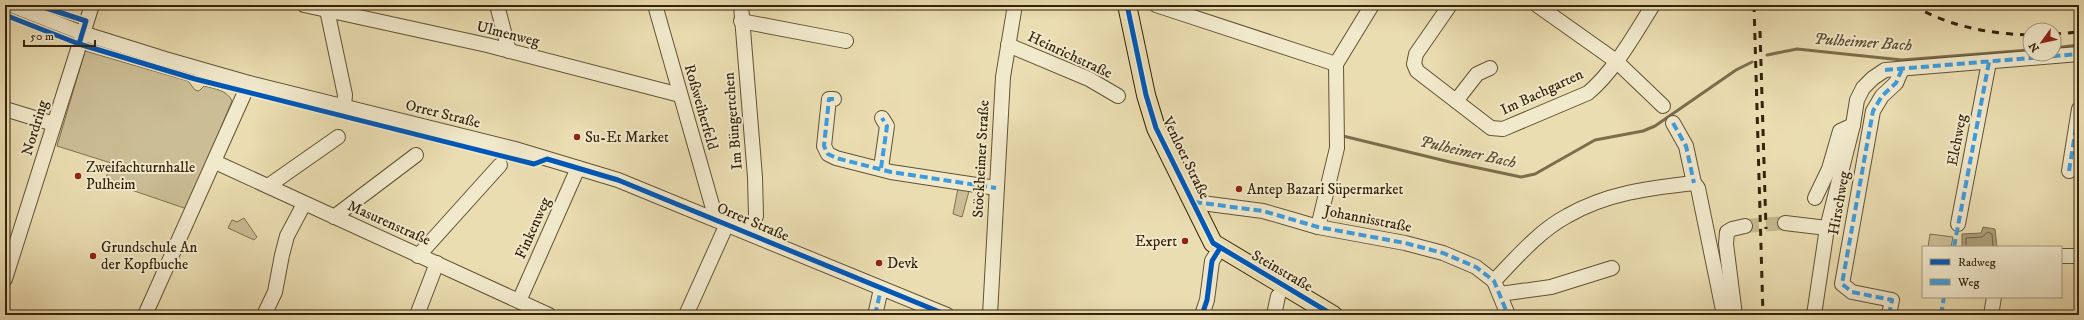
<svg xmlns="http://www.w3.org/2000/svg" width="2084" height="320" font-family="'IM FELL DW Pica',serif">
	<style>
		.green { fill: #cbbd95; stroke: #807050 }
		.water { fill: #ac9e78; stroke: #7c6d4c }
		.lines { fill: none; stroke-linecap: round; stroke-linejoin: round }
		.shore { stroke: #706041; stroke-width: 1 }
		.stream { stroke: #7c6d4c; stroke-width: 3 }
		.minor-tunnel { stroke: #c6b890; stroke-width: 14; stroke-dasharray: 14 7; stroke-linecap: butt }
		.minor-casing { stroke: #625234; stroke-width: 16 }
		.major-casing { stroke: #34230a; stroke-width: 20 }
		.minor { stroke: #f1e9cc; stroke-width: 14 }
		.major { stroke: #eaddb1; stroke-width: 18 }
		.rail { stroke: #34230a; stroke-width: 3; stroke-dasharray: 7 7; stroke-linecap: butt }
		.quiet { stroke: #3e9cde; stroke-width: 4; stroke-dasharray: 8 4; stroke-linecap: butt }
		.cycleway-casing { stroke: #f1e9cc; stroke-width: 8 }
		.cycleway { stroke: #0057b8; stroke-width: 5 }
		.poi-dot { fill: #8f2418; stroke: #f1e9cc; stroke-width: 1.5 }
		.labels { text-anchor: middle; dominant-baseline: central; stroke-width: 4; stroke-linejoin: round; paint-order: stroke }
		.street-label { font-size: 15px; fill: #34230a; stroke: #f1e9cc }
		.poi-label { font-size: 15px; fill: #34230a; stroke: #f1e9cc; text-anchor: start }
		.water-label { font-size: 16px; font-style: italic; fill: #5e4e30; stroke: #f1e9cc }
	</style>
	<rect width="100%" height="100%" fill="#eaddb1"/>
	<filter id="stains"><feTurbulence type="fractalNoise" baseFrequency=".005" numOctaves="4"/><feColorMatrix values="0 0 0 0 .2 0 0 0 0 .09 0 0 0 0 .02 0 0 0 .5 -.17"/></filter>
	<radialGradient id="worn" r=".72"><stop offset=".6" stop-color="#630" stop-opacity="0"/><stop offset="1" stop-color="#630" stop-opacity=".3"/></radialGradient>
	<!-- green -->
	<g class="green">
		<path d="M 85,51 L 188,81 L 195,90 L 199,91 L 204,86 C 215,89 227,90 232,101 L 187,209 L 105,181 L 111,163 L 57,146 Z"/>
		<polygon points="958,188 969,191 962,217 953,214"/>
		<polygon points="244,218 257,237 254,240 228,228 232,220 237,222"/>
		<polygon points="1930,234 1953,237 1951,247 1928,247"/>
	</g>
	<!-- water -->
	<polygon class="water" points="1983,227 1995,229 1997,247 1962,247 1962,234 1981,233"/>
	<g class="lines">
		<!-- shore -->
		<polyline class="shore" points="1966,247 1966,238 1982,237 1988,232 1992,234 1993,247"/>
		<!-- stream -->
		<g class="stream">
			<polyline points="2054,48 2079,45"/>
			<polyline points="1767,55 1797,49 1902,60 2030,50"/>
			<polyline points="1343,136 1450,162 1521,177 1535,174 1595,140 1643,131 1655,126 1736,70 1752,62"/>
		</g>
		<!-- minor-tunnel -->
		<polyline class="minor-tunnel" points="1745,226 1785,223"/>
		<defs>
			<g id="minor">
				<polyline points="11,5 82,33 165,59 249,83 515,149 618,180 947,315"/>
				<polyline points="304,5 487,45 680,95"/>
				<polyline points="326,5 345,95 344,107"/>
				<polyline points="497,5 509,51"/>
				<polyline points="655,5 716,219"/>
				<polyline points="741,5 755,177 756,216 749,233"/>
				<polyline points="1156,5 1336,64"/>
				<path d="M 1450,5 L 1416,54 L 1414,64 L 1417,71 L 1491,128 L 1503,129 L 1588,93 C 1615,70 1634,35 1653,5"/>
				<polyline points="1537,5 1616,61 1663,106"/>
				<polyline points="741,21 846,41"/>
				<polyline points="1008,45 1089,79 1118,96"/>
				<polyline points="834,99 829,99 824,146 828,154 836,158 891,172 996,188"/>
				<polyline points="1456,101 1477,74 1490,68"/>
				<polyline points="5,109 54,124"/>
				<polyline points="1673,123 1686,146 1694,183 1698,188 1724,315"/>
				<polyline points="215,162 549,315"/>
				<polyline points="881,168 887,126 882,118"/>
				<polyline points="2069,171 2079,109"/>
				<polyline points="268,186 338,137"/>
				<polyline points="1815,198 1829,169 1840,131 1853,125"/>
				<polyline points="1194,202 1263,211 1318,227 1405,243 1443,253 1476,267 1494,281 1508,315"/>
				<polyline points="334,217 416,155"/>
				<polyline points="1785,223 1827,228"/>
				<polyline points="1958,224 1989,62"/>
				<polyline points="1318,227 1337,148 1336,64 1372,5"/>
				<polyline points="418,256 500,165"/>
				<polyline points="2061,256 2079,256"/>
				<polyline points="5,279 92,5"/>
				<path d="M 1494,281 C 1516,258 1539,231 1567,216 C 1607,193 1649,188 1694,183"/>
				<polyline points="1500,294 1551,287 1612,268"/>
				<polyline points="519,301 578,168"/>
				<polyline points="145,315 249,83"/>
				<polyline points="264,315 275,292 282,255 287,236 304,204"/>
				<polyline points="417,315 437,263"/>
				<polyline points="686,315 727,224"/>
				<polyline points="875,315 881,289"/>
				<polyline points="990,315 1003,77 1015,5"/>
				<polyline points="1202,315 1207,300 1212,261 1220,248"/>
				<polyline points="1274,315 1278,296"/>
				<polyline points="1735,315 1726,244 1727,232 1732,229 1745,226"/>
				<polyline points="1814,315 1827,228 1853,125 1857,100 1863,88 1873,78 1885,70 2079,54"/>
				<polyline points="1889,315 1892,300 1852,292 1842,284 1873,111 1882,96 1896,83 1902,69"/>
				<polyline points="1991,315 1994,297"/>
			</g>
			<polyline id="major" points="1127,5 1146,95 1156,128 1213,243 1333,315"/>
		</defs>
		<!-- minor casing -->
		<use href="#minor" class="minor-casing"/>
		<!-- major casing -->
		<use href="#major" class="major-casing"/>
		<!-- minor -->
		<use href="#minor" class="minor"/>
		<!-- major -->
		<use href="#major" class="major"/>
		<!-- rail -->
		<g class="rail">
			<polyline points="1754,5 1763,315"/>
			<path d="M 1913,5 C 1946,26 1991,34 2030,35"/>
			<polyline points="1760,31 1766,229"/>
			<polyline points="2054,34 2079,32"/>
		</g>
		<!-- quiet -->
		<g class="quiet">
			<polyline points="1885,70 2079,54"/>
			<polyline points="834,99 829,99 824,146 828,154 836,158 891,172 996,188"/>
			<polyline points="1673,123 1686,146 1694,183"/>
			<polyline points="881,168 887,126 882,118"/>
			<polyline points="2069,171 2079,109"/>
			<polyline points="1194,202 1263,211 1318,227 1405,243 1443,253 1476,267 1494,281 1508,315"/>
			<polyline points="1954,247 1989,62"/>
			<polyline points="875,315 881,289"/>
			<polyline points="1889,315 1892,300 1852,292 1842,284 1873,111 1882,96 1896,83 1902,69"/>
			<polyline points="1941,315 1944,297"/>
		</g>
		<defs>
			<g id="cycleway">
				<polyline points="37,5 86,21 79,44"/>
				<polyline points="1127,5 1146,95 1156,128 1213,243 1333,315"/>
				<polyline points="5,15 79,44 195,79 534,164 547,159 618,180 947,315"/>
				<polyline points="1202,315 1207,300 1212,261 1220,248"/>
			</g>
		</defs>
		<!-- cycleway casing -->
		<use href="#cycleway" class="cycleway-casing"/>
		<!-- cycleway -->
		<use href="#cycleway" class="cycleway"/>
	</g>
	<!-- markers -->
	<g class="poi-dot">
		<circle cx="577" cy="137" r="4"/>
		<circle cx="78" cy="176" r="4"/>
		<circle cx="1239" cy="189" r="4"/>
		<circle cx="1185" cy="241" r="4"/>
		<circle cx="93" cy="256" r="4"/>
		<circle cx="879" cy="263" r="4"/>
	</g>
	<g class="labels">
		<!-- street labels -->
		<g class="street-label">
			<text transform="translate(508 34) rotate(14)">Ulmenweg</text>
			<text transform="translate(1070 55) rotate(25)">Heinrichstraße</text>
			<text transform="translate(1542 92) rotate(-25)">Im Bachgarten</text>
			<text transform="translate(701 107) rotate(74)">Roßweiherfeld</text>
			<text transform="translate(443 114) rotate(14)">Orrer Straße</text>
			<text transform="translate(733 121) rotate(-95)">Im Büngertchen</text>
			<text transform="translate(35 128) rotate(-73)">Nordring</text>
			<text transform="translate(1957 140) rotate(-79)">Elchweg</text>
			<text transform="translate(1186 158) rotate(64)">Venloer Straße</text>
			<text transform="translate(981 159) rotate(-87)">Stöckheimer Straße</text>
			<text transform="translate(1839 203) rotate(-80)">Hirschweg</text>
			<text transform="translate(1368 219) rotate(11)">Johannisstraße</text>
			<text transform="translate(753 222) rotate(23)">Orrer Straße</text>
			<text transform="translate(389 223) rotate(24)">Masurenstraße</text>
			<text transform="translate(533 228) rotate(-66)">Finkenweg</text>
			<text transform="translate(1282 271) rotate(30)">Steinstraße</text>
		</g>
		<!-- poi labels -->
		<g class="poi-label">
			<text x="585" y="137">Su-Et Market</text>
			<text x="86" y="167">Zweifachturnhalle<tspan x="86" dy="17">Pulheim</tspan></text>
			<text x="1247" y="189">Antep Bazari Süpermarket</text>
			<text x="1177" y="241" text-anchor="end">Expert</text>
			<text x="101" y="247">Grundschule An<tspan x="101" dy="17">der Kopfbuche</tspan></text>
			<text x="887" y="263">Devk</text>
		</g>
		<!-- water labels -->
		<g class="water-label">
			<text transform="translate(1863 42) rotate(4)">Pulheimer Bach</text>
			<text transform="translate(1468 152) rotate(13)">Pulheimer Bach</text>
		</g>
	</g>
	<!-- margin -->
	<rect width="2084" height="320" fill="none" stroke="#eaddb1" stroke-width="20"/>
	<rect x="6" y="6" width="2072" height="308" fill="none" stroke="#34230a" stroke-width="2"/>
	<rect x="10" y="10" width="2064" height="300" fill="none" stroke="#34230a"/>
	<!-- legend -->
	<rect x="1922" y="246" width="140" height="52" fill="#f1e9cc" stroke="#a59a7e"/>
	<rect x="1930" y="259" width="20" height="6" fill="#0057b8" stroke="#a59a7e"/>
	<text x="1958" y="266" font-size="12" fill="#34230a">Radweg</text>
	<rect x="1930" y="279" width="20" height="6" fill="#3e9cde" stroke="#a59a7e"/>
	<text x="1958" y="286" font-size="12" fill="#34230a">Weg</text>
	<!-- north arrow -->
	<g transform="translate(2042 42) rotate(237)"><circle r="19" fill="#f1e9cc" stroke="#a59a7e"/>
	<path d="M0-3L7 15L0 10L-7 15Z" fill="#8f2418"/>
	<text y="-6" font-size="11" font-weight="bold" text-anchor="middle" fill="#34230a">N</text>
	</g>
	<!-- scale -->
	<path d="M24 40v6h71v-6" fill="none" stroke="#34230a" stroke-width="2"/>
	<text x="30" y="40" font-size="12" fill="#34230a" stroke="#f1e9cc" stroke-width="3" paint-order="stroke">50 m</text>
	<rect width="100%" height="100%" filter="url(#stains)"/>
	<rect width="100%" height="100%" fill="url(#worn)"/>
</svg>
